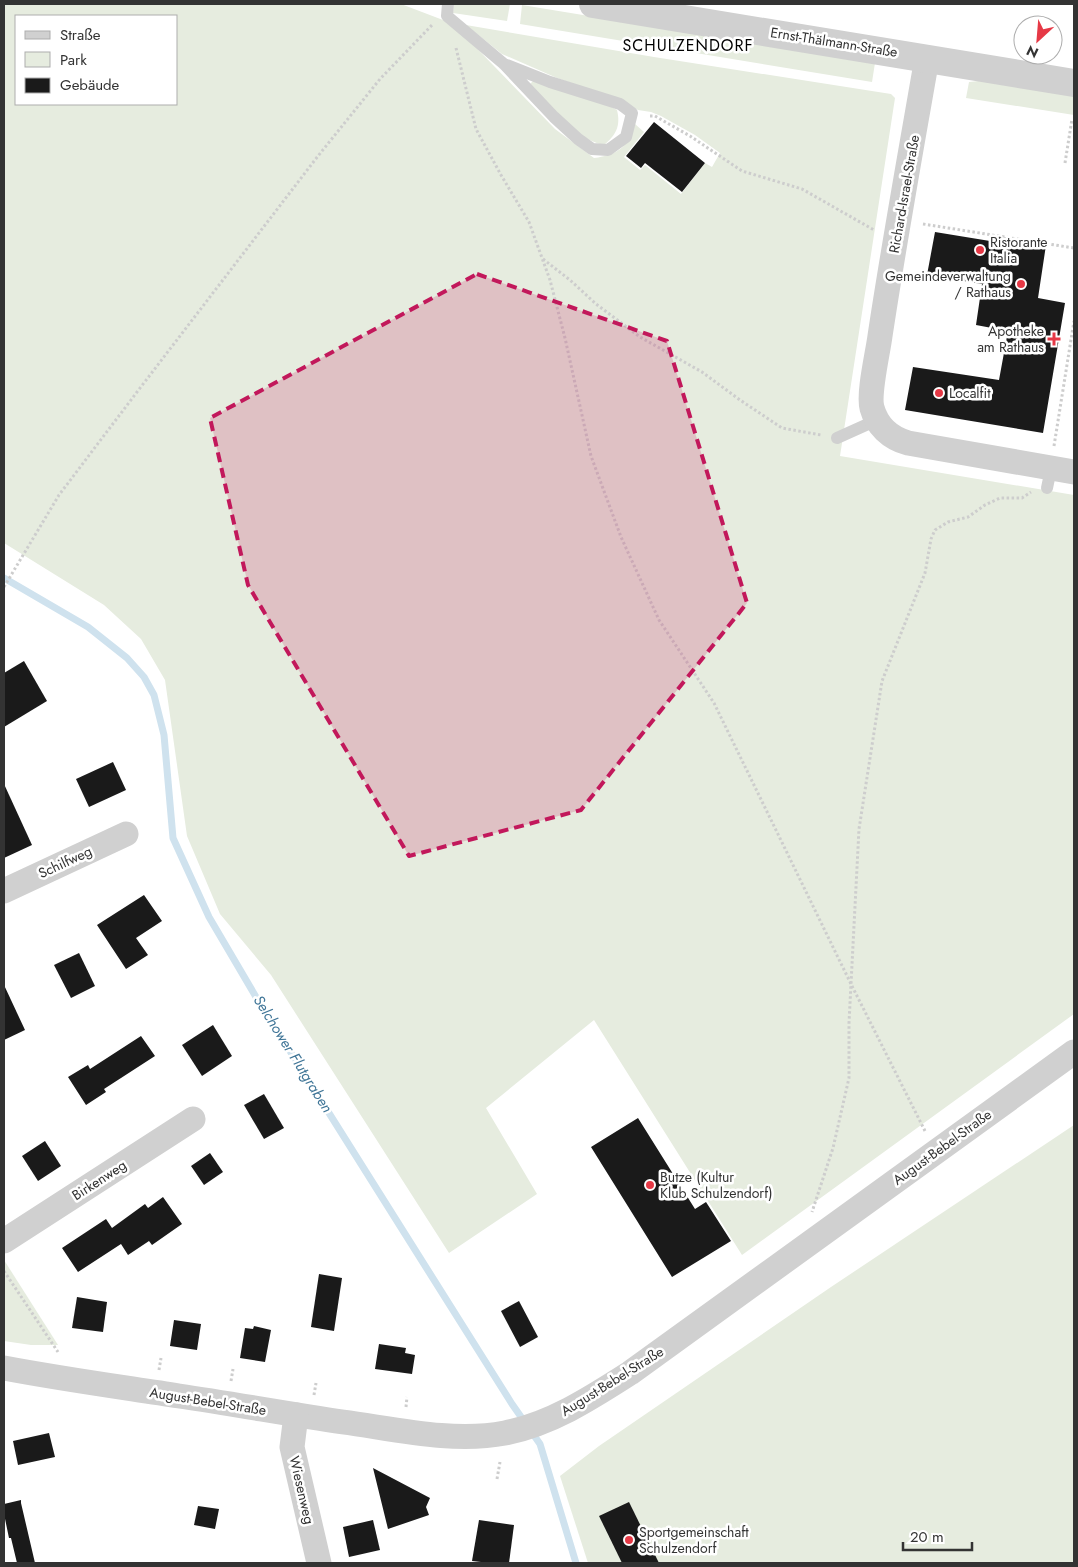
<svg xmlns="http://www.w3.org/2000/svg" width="1078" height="1567" font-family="Jost,sans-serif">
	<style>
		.green { fill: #e6ecdf; fill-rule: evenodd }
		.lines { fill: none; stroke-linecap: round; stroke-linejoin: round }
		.stream { stroke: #cfe2ee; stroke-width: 7 }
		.building { fill: #1a1a1a }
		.path { stroke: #cdcdcd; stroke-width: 3; stroke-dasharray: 2.5 2.5; stroke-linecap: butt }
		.service { stroke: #d0d0d0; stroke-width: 12 }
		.minor { stroke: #d0d0d0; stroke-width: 25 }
		.tertiary { stroke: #d0d0d0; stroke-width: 28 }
		.marked { fill: #c2185b; fill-opacity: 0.2; stroke: #c2185b; stroke-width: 4; stroke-dasharray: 10 6; stroke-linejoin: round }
		.poi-dot { fill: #e63946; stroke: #fff; stroke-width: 2 }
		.labels { text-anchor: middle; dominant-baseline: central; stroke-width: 5; stroke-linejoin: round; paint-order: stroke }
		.street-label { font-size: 14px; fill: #333; stroke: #fff }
		.poi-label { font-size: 14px; fill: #333; stroke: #fff; text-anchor: start }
		.water-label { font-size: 15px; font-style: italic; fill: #3f7597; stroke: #fff }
		.quarter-label { font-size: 16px; letter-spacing: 1px; fill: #000; stroke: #fff }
	</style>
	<rect width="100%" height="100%" fill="#fff"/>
	<!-- green -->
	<g class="green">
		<path d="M 4,4 L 401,4 L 443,20 L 462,33 L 555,129 L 594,158 C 618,155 628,147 635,124 L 644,132 L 624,157 L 640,170 L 645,165 L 681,194 L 705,163 L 712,167 L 720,153 L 695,135 L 661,116 L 651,112 L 638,110 L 623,102 L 557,78 L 502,54 L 466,25 L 654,57 L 891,94 L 895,98 L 840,456 L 1074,495 L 1074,1014 L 742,1255 L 594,1020 L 486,1108 L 537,1194 L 449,1253 L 271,975 L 220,914 L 187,836 L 165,680 L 141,639 L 104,605 L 4,543 ZM 16,16 L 176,16 L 176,104 L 16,104 Z"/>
		<polygon points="454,4 510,4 507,21 453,13"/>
		<polygon points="522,5 875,63 872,82 520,24"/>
		<path d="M 534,80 L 606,104 L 617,110 C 621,126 616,135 604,145 C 572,138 551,108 529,85 Z"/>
		<polygon points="989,80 1074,95 1074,115 966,98 969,82"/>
		<polygon points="1074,1125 1074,1563 588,1563 560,1476 599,1446 831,1287"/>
		<polygon points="4,1260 58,1345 31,1345 4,1341"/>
	</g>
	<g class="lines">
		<!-- stream -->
		<polyline class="stream" points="4,578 88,627 127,658 144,677 154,695 164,735 173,838 209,917 256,997 512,1404 540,1444 576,1563"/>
	</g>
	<!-- building -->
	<g class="building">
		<polygon points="654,122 705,163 682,192 645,163 641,168 626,156"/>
		<polygon points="935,232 990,241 991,235 1046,245 1038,298 1065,303 1043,433 905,410 913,367 999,380 1008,331 976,325 982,284 927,275"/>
		<polygon points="24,661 47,701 4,727 4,673"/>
		<polygon points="113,762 126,790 89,807 76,779"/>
		<polygon points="4,784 32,845 4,858"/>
		<polygon points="144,895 162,921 136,938 148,955 126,969 97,925"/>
		<polygon points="79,953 95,986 71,998 54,965"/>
		<polygon points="4,985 25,1030 4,1040"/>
		<polygon points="213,1025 232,1056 202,1076 182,1045"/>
		<polygon points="141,1036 155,1056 104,1089 106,1092 86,1105 68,1077 88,1065 90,1069"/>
		<polygon points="264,1094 284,1128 264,1139 244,1105"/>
		<polygon points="638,1118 695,1209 706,1202 731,1241 672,1277 591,1147"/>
		<polygon points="45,1141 61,1166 38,1181 22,1156"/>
		<polygon points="210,1153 223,1172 204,1185 191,1166"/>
		<polygon points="163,1197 182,1224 152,1245 149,1241 128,1255 121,1244 78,1272 62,1248 106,1219 112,1228 145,1204 148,1208"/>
		<polygon points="319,1274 342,1278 334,1331 311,1327"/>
		<polygon points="77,1297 107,1302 103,1332 72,1328"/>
		<polygon points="519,1301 538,1337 520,1347 501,1311"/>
		<polygon points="174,1320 201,1324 197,1350 170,1346"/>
		<polygon points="254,1326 271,1330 265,1362 240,1358 245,1328 253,1329"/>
		<polygon points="379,1344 406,1348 405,1353 415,1355 412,1374 375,1369"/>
		<polygon points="49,1433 55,1457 18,1465 13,1441"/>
		<polygon points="373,1468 430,1498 426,1507 429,1515 388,1529"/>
		<polygon points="21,1500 21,1503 35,1563 17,1563 11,1538 9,1538 4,1514 4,1504"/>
		<polygon points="629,1502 659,1563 622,1563 599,1516"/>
		<polygon points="198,1506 219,1509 215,1529 194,1525"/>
		<polygon points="373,1520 380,1550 349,1557 343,1527"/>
		<polygon points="479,1520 514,1525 509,1563 490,1563 472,1561"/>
	</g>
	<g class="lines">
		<!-- path -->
		<g class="path">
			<polyline points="456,48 476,129 501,175 529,222 550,280 565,338 591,456 621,537 659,620 714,703 851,984 849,1023 849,1078 833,1148 812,1212"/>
			<polyline points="650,116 655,116 690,136 742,171 802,189 874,230"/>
			<polyline points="1065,163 1072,119"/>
			<polyline points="923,224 1074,248"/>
			<polyline points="543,259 570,280 596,304 640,337 702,372 740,400 782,428 821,435"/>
			<polyline points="1054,446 1074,321"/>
			<polyline points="4,587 59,495 137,392 318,156 380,79 433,24"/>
			<polyline points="925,1131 851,984 859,829 882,681 925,573 931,539 935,530 948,522 968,517 985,505 1000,498 1022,498 1031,492"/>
			<polyline points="4,1271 58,1352"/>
			<polyline points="159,1370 161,1358"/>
			<polyline points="231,1381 233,1369"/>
			<polyline points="314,1395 316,1383"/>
			<polyline points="406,1407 407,1397"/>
			<polyline points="497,1479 500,1462"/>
		</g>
		<!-- service -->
		<g class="service">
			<polyline points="448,4 447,16 504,64 554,117 578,139 592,149 608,150 626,137 632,113 620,104 550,82 504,64"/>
			<polyline points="837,438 877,420"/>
			<polyline points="1047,488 1051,469"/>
		</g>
		<!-- minor -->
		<g class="minor">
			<path d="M 927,58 C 911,150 894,243 880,336 C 878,352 868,394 872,408 C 877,426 890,438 908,443 L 1074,472"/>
			<polyline points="4,891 126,834"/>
			<polyline points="4,1241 193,1119"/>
			<path d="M 4,1368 C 62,1379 121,1387 179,1396 C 234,1404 288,1414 343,1422 C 395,1429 453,1443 505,1433 C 551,1424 591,1398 630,1373 L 1074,1052"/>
			<polyline points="296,1415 292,1447 319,1563"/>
		</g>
		<!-- tertiary -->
		<polyline class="tertiary" points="593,4 1074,83"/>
	</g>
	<!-- marked area -->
	<path class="marked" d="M 477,274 L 667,341 L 747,603 L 581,810 L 409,856 L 248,585 L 210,418 Z"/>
	<!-- markers -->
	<g class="poi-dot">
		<circle cx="980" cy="250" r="5"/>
		<circle cx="1021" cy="284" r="5"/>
		<path d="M1051.5 331.5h5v5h5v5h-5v5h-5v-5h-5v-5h5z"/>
		<circle cx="939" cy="393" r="5"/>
		<circle cx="650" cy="1185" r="5"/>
		<circle cx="629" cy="1540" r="5"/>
	</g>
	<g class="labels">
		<!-- street labels -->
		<g class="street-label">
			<text transform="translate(834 42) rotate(9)">Ernst-Thälmann-Straße</text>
			<text transform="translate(904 194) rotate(-80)">Richard-Israel-Straße</text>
			<text transform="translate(65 862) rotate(-25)">Schilfweg</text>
			<text transform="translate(942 1147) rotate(-36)">August-Bebel-Straße</text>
			<text transform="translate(99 1180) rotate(-33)">Birkenweg</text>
			<text transform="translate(612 1381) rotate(-32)">August-Bebel-Straße</text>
			<text transform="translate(208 1401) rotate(9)">August-Bebel-Straße</text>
			<text transform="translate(302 1490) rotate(77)">Wiesenweg</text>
		</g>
		<!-- poi labels -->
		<g class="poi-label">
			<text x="990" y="242">Ristorante<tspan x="990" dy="16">Italia</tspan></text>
			<text x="1011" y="276" text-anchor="end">Gemeindeverwaltung<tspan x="1011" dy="16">/ Rathaus</tspan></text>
			<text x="1044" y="331" text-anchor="end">Apotheke<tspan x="1044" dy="16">am Rathaus</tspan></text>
			<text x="949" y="393">Localfit</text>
			<text x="660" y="1177">Butze (Kultur<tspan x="660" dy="16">Klub Schulzendorf)</tspan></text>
			<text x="639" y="1532">Sportgemeinschaft<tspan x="639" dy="16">Schulzendorf</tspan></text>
		</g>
		<!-- water labels -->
		<g class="water-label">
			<text transform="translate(293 1054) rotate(58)">Selchower Flutgraben</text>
		</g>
		<!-- quarter labels -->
		<g class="quarter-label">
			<text x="688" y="45">SCHULZENDORF</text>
		</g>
	</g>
	<!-- border -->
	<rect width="1078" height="1567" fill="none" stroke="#333333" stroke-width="10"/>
	<!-- legend -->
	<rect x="15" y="15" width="162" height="90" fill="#ffffff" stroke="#adadad"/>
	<rect x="25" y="31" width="25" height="8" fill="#d0d0d0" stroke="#adadad"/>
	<text x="60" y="40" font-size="15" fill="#333333">Straße</text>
	<rect x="25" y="52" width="25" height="15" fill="#e6ecdf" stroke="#adadad"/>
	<text x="60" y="65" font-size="15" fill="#333333">Park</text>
	<rect x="25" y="78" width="25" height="15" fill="#1a1a1a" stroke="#adadad"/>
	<text x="60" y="90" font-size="15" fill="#333333">Gebäude</text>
	<!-- north arrow -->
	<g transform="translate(1038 40) rotate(206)"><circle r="24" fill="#ffffff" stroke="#adadad"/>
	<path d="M0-4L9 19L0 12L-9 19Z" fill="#e63946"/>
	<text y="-8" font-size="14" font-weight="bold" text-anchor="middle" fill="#333333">N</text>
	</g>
	<!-- scale -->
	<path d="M903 1542v8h69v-8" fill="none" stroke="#333333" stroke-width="2.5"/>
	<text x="910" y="1542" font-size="15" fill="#333333" stroke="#ffffff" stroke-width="4" paint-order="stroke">20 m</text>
</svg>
